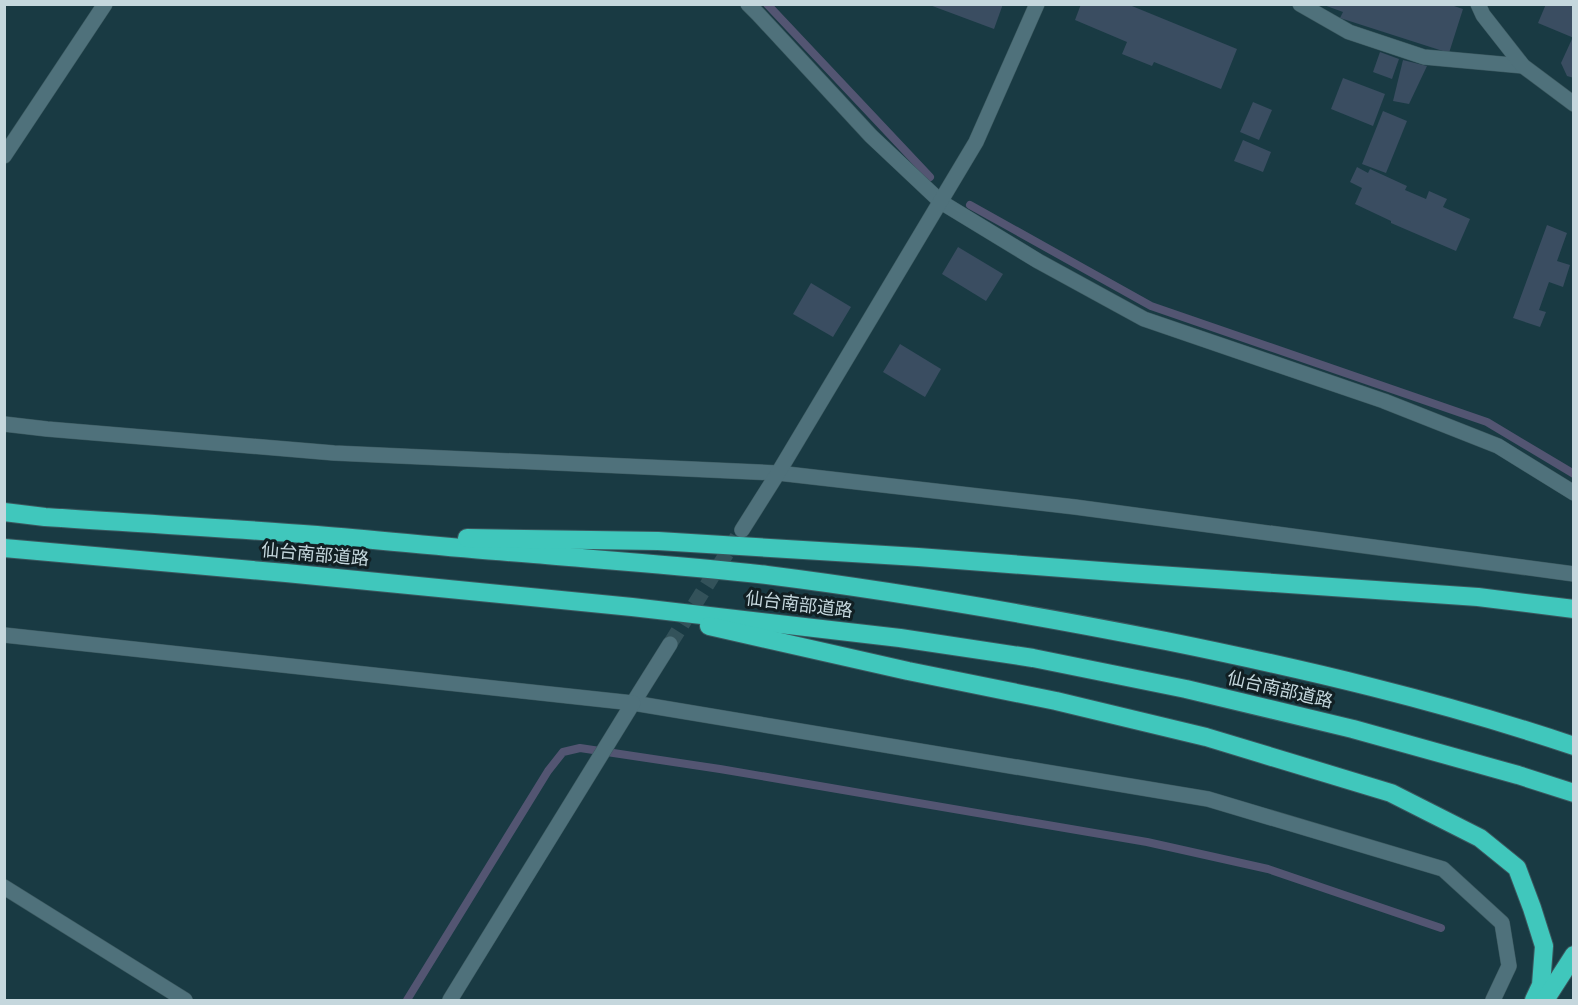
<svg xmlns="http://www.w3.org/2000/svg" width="1578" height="1005" font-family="Spectral,'Noto Sans JP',serif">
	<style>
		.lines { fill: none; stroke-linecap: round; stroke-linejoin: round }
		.stream { stroke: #535572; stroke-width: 8 }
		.building { fill: #3a4d61 }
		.minor-tunnel { stroke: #33525a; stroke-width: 15; stroke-dasharray: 15 8; stroke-linecap: butt }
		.minor-casing { stroke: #3b585f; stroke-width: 16 }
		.tertiary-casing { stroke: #3b585f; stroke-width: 16 }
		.motorway-casing { stroke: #3b585f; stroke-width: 20 }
		.minor { stroke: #4f717b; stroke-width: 15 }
		.tertiary { stroke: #4f717b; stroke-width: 15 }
		.motorway { stroke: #40c7bc; stroke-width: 18 }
		.labels { text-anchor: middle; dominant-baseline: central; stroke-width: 6; stroke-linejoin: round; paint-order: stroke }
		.street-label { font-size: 18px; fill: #c5d7dd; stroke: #111f23 }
	</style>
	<rect width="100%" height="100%" fill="#193a43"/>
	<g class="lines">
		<!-- stream -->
		<g class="stream">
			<polyline points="767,4 930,177"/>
			<polyline points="970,205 1151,306 1487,422 1574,474"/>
			<polyline points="407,1000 548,771 563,752 580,748 720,769 1147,842 1268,869 1441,928"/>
		</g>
	</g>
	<!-- building -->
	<g class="building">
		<polygon points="927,4 1003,4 994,29"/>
		<polygon points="1081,4 1127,4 1237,49 1221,89 1154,62 1152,66 1122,54 1127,42 1075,20"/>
		<polygon points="1321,4 1448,4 1463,9 1449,53 1340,18 1343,12"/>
		<polygon points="1546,4 1574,4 1574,38 1538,23"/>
		<polygon points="1572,39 1574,39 1574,78 1567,76 1561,63"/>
		<polygon points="1380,52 1399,59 1392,79 1373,72"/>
		<polygon points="1403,60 1427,66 1409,104 1393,101"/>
		<polygon points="1343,78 1385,94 1373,126 1331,109"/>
		<polygon points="1253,102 1272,110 1259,140 1240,132"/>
		<polygon points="1383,111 1407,121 1386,173 1362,164"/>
		<polygon points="1243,140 1271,152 1263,172 1234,161"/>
		<polygon points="1357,167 1368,173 1370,169 1407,186 1405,190 1426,199 1429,191 1447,199 1443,207 1470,219 1456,251 1391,223 1391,221 1355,204 1362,188 1350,182"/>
		<polygon points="1547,225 1567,233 1557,261 1570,265 1563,287 1549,282 1539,310 1546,312 1540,327 1513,318"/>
		<polygon points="958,247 1003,274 986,301 942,274"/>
		<polygon points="811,283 851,307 833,337 793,314"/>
		<polygon points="900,344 941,369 925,397 883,372"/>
	</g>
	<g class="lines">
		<!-- minor-tunnel -->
		<polyline class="minor-tunnel" points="670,644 737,537"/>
		<defs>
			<g id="minor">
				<polyline points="748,4 758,14 871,136 941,202 1038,261 1144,319 1384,401 1498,446 1574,493"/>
				<polyline points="1300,4 1349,32 1424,57 1523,66"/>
				<polyline points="4,156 105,4"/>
				<polyline points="4,424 47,429 334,453 778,473 1075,507 1574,574"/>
				<polyline points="742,530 778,473 976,142 1037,4"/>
				<polyline points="670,644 633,703 1208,799 1443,869 1502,923 1509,966 1493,1000"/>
				<polyline points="4,887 185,1000"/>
			</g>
			<g id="tertiary">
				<polyline points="1478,4 1483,15 1523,66 1574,104"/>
				<polyline points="4,635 633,703 450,1000"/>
			</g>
			<g id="motorway">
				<path d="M 4,512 L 45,517 C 136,523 226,528 317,535 C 390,541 462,549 534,554 C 612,561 690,566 767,575 C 901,592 1034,615 1166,641 C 1304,669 1441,701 1574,746"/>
				<polyline points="467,538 658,541 918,557 1128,573 1478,597 1574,609"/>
				<polyline points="4,548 286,573 632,607 900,638 1033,658 1186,689 1353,729 1518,775 1574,793"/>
				<polyline points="709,626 908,671 1056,701 1206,737 1391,793 1480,838 1517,868 1532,908 1544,946 1541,985 1534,1000"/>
				<polyline points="1545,1000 1574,955"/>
			</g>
		</defs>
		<!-- minor casing -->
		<use href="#minor" class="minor-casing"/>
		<!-- tertiary casing -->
		<use href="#tertiary" class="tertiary-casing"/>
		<!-- motorway casing -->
		<use href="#motorway" class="motorway-casing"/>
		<!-- minor -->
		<use href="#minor" class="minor"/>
		<!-- tertiary -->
		<use href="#tertiary" class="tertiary"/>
		<!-- motorway -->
		<use href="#motorway" class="motorway"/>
	</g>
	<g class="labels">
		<!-- street labels -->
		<g class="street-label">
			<text transform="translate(315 555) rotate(5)">仙台南部道路</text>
			<text transform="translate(799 605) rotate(7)">仙台南部道路</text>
			<text transform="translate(1280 690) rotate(13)">仙台南部道路</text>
		</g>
	</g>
	<!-- border -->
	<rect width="1578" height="1005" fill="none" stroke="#c5d7dd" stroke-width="12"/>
</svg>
